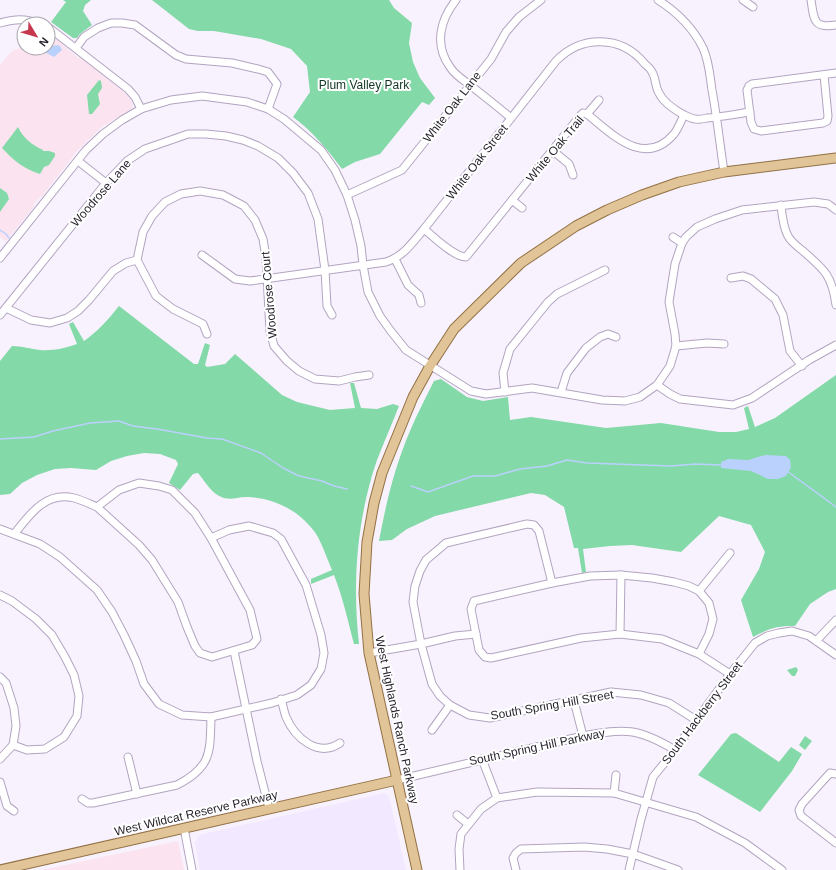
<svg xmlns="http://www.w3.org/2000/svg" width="836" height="870" font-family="Arial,sans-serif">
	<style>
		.built { fill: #f2e8ff }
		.education { fill: #fbe3ef }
		.green { fill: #83d9a7 }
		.water { fill: #bad1fd }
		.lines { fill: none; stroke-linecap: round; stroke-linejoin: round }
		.stream { stroke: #bad1fd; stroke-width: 1.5 }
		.minor-casing { stroke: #b2a4c1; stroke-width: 9 }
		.major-casing { stroke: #927143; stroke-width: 11 }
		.minor { stroke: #fff; stroke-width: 7 }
		.major { stroke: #e1c497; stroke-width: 9 }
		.labels { text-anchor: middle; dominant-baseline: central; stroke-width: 4; stroke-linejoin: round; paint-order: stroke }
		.park-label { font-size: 12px; fill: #113723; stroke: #fff }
		.street-label { font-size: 12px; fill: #241f2a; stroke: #fff }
	</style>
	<rect width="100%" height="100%" fill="#f8f2fe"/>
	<!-- built -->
	<polygon class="built" points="384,793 389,797 406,870 200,870 195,843 199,835"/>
	<!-- education -->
	<g class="education">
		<polygon points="48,32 77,57 81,58 123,91 130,99 133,105 132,108 102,127 78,150 43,195 35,202 33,208 6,241 0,237 0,65 11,52 20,48 48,48"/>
		<polygon points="178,841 184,870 42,870"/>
	</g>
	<!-- green -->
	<g class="green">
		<polygon points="63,0 91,0 85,5 83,11 92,25 80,34 77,38 73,38 51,22 66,2"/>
		<path d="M 152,0 L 389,0 L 394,8 L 412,23 L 409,43 L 413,62 L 420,78 L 435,98 L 429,105 L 422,102 L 380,154 L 355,162 L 342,169 C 328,150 312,131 293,117 L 310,92 L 307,66 L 291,49 L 261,39 L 214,31 L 198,31 L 189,29 Z"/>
		<polygon points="99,80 101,81 102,88 98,94 100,104 92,114 89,114 87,95"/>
		<path d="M 18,127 C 23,138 32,145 43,150 L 43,151 L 49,151 L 55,153 L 55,156 L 49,165 L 44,167 L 40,174 C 24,169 13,160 2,148 Z"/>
		<polygon points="0,188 7,193 9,199 0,212"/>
		<path d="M 119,306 L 194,364 L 198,364 L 205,343 L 210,345 L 205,365 L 207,367 L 225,364 L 235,354 L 282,395 L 297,402 L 330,410 L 355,408 L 350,383 L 354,383 L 361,408 L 377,409 L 393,404 L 399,406 C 392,424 384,442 377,460 C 357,518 352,582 359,644 L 354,644 C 348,621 343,598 334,575 L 311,584 L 311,579 L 332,570 C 327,559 321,540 314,531 C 298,510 274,498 248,497 C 236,496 229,503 216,494 C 209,489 204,480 198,473 L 193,474 L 180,490 L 169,483 L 178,464 L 176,460 L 160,454 L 144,453 L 127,456 L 111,461 L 96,470 L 71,468 L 55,469 L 37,475 L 22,483 L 10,494 L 0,495 L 0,361 L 12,346 C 22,346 31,349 40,350 C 54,351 65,348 77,344 L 69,324 L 73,322 L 84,341 C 98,331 108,320 119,306 Z"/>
		<path d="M 836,375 L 836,589 L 828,592 L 810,604 L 795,626 C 776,626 770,628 753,637 L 741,600 L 759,569 L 765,552 L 751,525 L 719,516 L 681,552 L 632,545 L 610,546 L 583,549 L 586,572 L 582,573 L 578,548 L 574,548 L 564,507 L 545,495 L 531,493 L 435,516 L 407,529 L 392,540 L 379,541 C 386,503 395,466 410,431 C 417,414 426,397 434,381 L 441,379 L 467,397 L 483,401 L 508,397 L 510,420 L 531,417 L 606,428 L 661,423 L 719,432 L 736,432 L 749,429 L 744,408 L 748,406 L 755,427 L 775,418 Z"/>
		<polygon points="796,667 798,670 795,676 792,676 787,670"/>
		<polygon points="736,733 779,762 791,747 802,754 792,771 760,812 698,775 731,734"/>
		<polygon points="805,736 812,741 805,750 799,745"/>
	</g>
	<!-- water -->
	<g class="water">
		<polygon points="57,45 60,46 62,50 54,57 41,50 43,48"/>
		<polygon points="765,455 786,456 790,460 791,467 786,476 778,479 768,479 751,471 721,468 721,462 728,459 748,460"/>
	</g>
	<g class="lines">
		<!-- stream -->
		<g class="stream">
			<polyline points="0,230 6,234 9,238"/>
			<polyline points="0,439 34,437 53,431 90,423 119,421 133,426 157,429 207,438 222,439 261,453 283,468 299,476 322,481 334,486 347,489"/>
			<polyline points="787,471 836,507"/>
			<polyline points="411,486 428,492 473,476 495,476 520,469 547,466 567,460 587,463 671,466 695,464 722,465"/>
		</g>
		<defs>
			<g id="minor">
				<path d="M 456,0 C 440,20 434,45 450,67 C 455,75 463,80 470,85 C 484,96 498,107 511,118"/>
				<path d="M 658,0 C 677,12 693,28 703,48 C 709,61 710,76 712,90 C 717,117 720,145 724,172"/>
				<polyline points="743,0 753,7"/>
				<path d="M 811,0 C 814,19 813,29 836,25"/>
				<path d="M 0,23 C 15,19 25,18 40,24"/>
				<polyline points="48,27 128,89 135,97 141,109"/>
				<polyline points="76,48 84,37 98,28 111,23 122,23 135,25 176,55 186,59 232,63 258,69 268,72 277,84 268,109"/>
				<polyline points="824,75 828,116 827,121 823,123 761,131 754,129 751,122 747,90 749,86 752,84 836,73"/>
				<path d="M 587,114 C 611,133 644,169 674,134 C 678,129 681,121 684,115"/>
				<polyline points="552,150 569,164 573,175"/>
				<polyline points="78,161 106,183"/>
				<polyline points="347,195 402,170 491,59 506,32 519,17 541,0"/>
				<polyline points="512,200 522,208"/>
				<path d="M 781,205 C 782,215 783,227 788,236 C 791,242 798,247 803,251 C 825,270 832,276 836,305"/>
				<path d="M 424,229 C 434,237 454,257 466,257 L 580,116 L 583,113 L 587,114 L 599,100"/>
				<polyline points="673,237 682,243"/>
				<path d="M 202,255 L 235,279 L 250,281 L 386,262 C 404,256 412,243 424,229 L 556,61 C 581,35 621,35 644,63 C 647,66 651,69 652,72 C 656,78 655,87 659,93 C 663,102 675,110 684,115 C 687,116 692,119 695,119 C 699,120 703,119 707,118 C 721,117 736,114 750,112"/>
				<polyline points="0,258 86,150 103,134 122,120 141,109 171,100 202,96 247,102 268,109 284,119 321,150 335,170 347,195 355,220 361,246 363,265 368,292 380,316 390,330 406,350 471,391 486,394 532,388 602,400 625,401 640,397 657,385 670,366 676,346 675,334 669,302 675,264 682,243 686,237 697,227 715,219 742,210 814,202 828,204 836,210"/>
				<polyline points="395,259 408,285 419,295 421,303"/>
				<polyline points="731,278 743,276 751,279 775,299 783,315 790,351 802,366"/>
				<polyline points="6,308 31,320 50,323 67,318 78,311 89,300 113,271 126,263 137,260"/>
				<polyline points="0,315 106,183 127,161 145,149 188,134 206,134 226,136 243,140 258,146 278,158 293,173 308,193 318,219 325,270 327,306 332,315"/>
				<polyline points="207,334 203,324 173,309 156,296 137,260 143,232 152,216 165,202 181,194 200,191 223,195 244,206 255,220 263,239 266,257 270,331 274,346 287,361 299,371 315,379 339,381 355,377 369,375"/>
				<polyline points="676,346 707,343 724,344"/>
				<polyline points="657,385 670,394 680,399 733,405 752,398 809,360 836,345"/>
				<polyline points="505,392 503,373 510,349 548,302 557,294 605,270"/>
				<polyline points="561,392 567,373 586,348 600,337 608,334 616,337"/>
				<polyline points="0,529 40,544 60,557 97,590 112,612 124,635 136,661 144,684 159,704 182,715 211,717 272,703 297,695 311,685 321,669 324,653 321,635 306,585 281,539 273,533 249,526 229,530 211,538"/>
				<path d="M 15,533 C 30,514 46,491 74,498 C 82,500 90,504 97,507 L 119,490 L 139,483 L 159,486 L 172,490 L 195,513 L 211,538 L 250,610 L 257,639 L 252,645 L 212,657 L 200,653 L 195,646 L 187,627 L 178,602 L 152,560 L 139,545 L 97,507"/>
				<polyline points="552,583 539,531 534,525 527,524 446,543 426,560 420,571 415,586 413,602 421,644 432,684 440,696 450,705 469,715 490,718 611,692 641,695 669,703 696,720"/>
				<polyline points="699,591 730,553"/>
				<polyline points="0,595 12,601 36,619 52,635 65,657 74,675 79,696 77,716 64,737 45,749 27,750 13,745"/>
				<polyline points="620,634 621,575"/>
				<polyline points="816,641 836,620"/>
				<polyline points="234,651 257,761 269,808"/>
				<polyline points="369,653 421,644 455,636 476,634"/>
				<polyline points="699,654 709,634 713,619 709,603 699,591 689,586 674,582 652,578 621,575 590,576 552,583 474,601 471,609 479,650 485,657 491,658 581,638 620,634 662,639 699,654 730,674"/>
				<polyline points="0,677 6,683 14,708 16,726 13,745 0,759"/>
				<path d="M 281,699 C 283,705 284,712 286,717 C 295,738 318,758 340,743"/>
				<polyline points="574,701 583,736"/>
				<polyline points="432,730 450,705"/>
				<polyline points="128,757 137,794"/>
				<polyline points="482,759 497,798"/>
				<polyline points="836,774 830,773 802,804 799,810 801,816 836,843"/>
				<path d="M 397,780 L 583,736 C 625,728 638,728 675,750"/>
				<polyline points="0,782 7,806 14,811"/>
				<polyline points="614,793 616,775"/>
				<path d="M 82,799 L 88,803 L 93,803 L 177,785 C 212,767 210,752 211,717"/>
				<polyline points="457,815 468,824"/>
				<polyline points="184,828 192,870"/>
				<polyline points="460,870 459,849 461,834 481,809 497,798 537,792 614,793 696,817 745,843 782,870"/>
				<polyline points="516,870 513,858 516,853 521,849 584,847 607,849 633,854 678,870"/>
				<polyline points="629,870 641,819 653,777 675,750 730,674 755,643 767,636 779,633 792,631 809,636 836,655"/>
			</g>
			<g id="major">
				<polyline points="0,870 397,780"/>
				<polyline points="417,870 369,653 364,594 367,542 374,503 382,473 413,397 430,366 454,329 521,263 576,226 607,210 642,195 679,182 724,172 836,158"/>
			</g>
		</defs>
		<!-- minor casing -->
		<use href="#minor" class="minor-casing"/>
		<!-- major casing -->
		<use href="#major" class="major-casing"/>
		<!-- minor -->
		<use href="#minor" class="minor"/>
		<!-- major -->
		<use href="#major" class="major"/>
	</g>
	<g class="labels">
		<!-- park labels -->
		<g class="park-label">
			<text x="364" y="85">Plum Valley Park</text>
		</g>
		<!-- street labels -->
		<g class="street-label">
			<text transform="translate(452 107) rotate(-52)">White Oak Lane</text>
			<text transform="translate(555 149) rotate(-50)">White Oak Trail</text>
			<text transform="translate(477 162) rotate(-52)">White Oak Street</text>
			<text transform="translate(101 193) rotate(-49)">Woodrose Lane</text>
			<text transform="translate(269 295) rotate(-95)">Woodrose Court</text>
			<text transform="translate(552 705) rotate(-10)">South Spring Hill Street</text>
			<text transform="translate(702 713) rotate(-53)">South Hackberry Street</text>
			<text transform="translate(397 720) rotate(78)">West Highlands Ranch Parkway</text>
			<text transform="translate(537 747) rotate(-12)">South Spring Hill Parkway</text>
			<text transform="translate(196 813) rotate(-13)">West Wildcat Reserve Parkway</text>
		</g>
	</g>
	<!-- north arrow -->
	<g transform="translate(36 36) rotate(128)"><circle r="19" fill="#ffffff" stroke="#a7a5aa"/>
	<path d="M0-3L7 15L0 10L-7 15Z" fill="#c7374e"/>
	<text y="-6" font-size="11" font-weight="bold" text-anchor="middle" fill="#241f2a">N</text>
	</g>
</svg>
